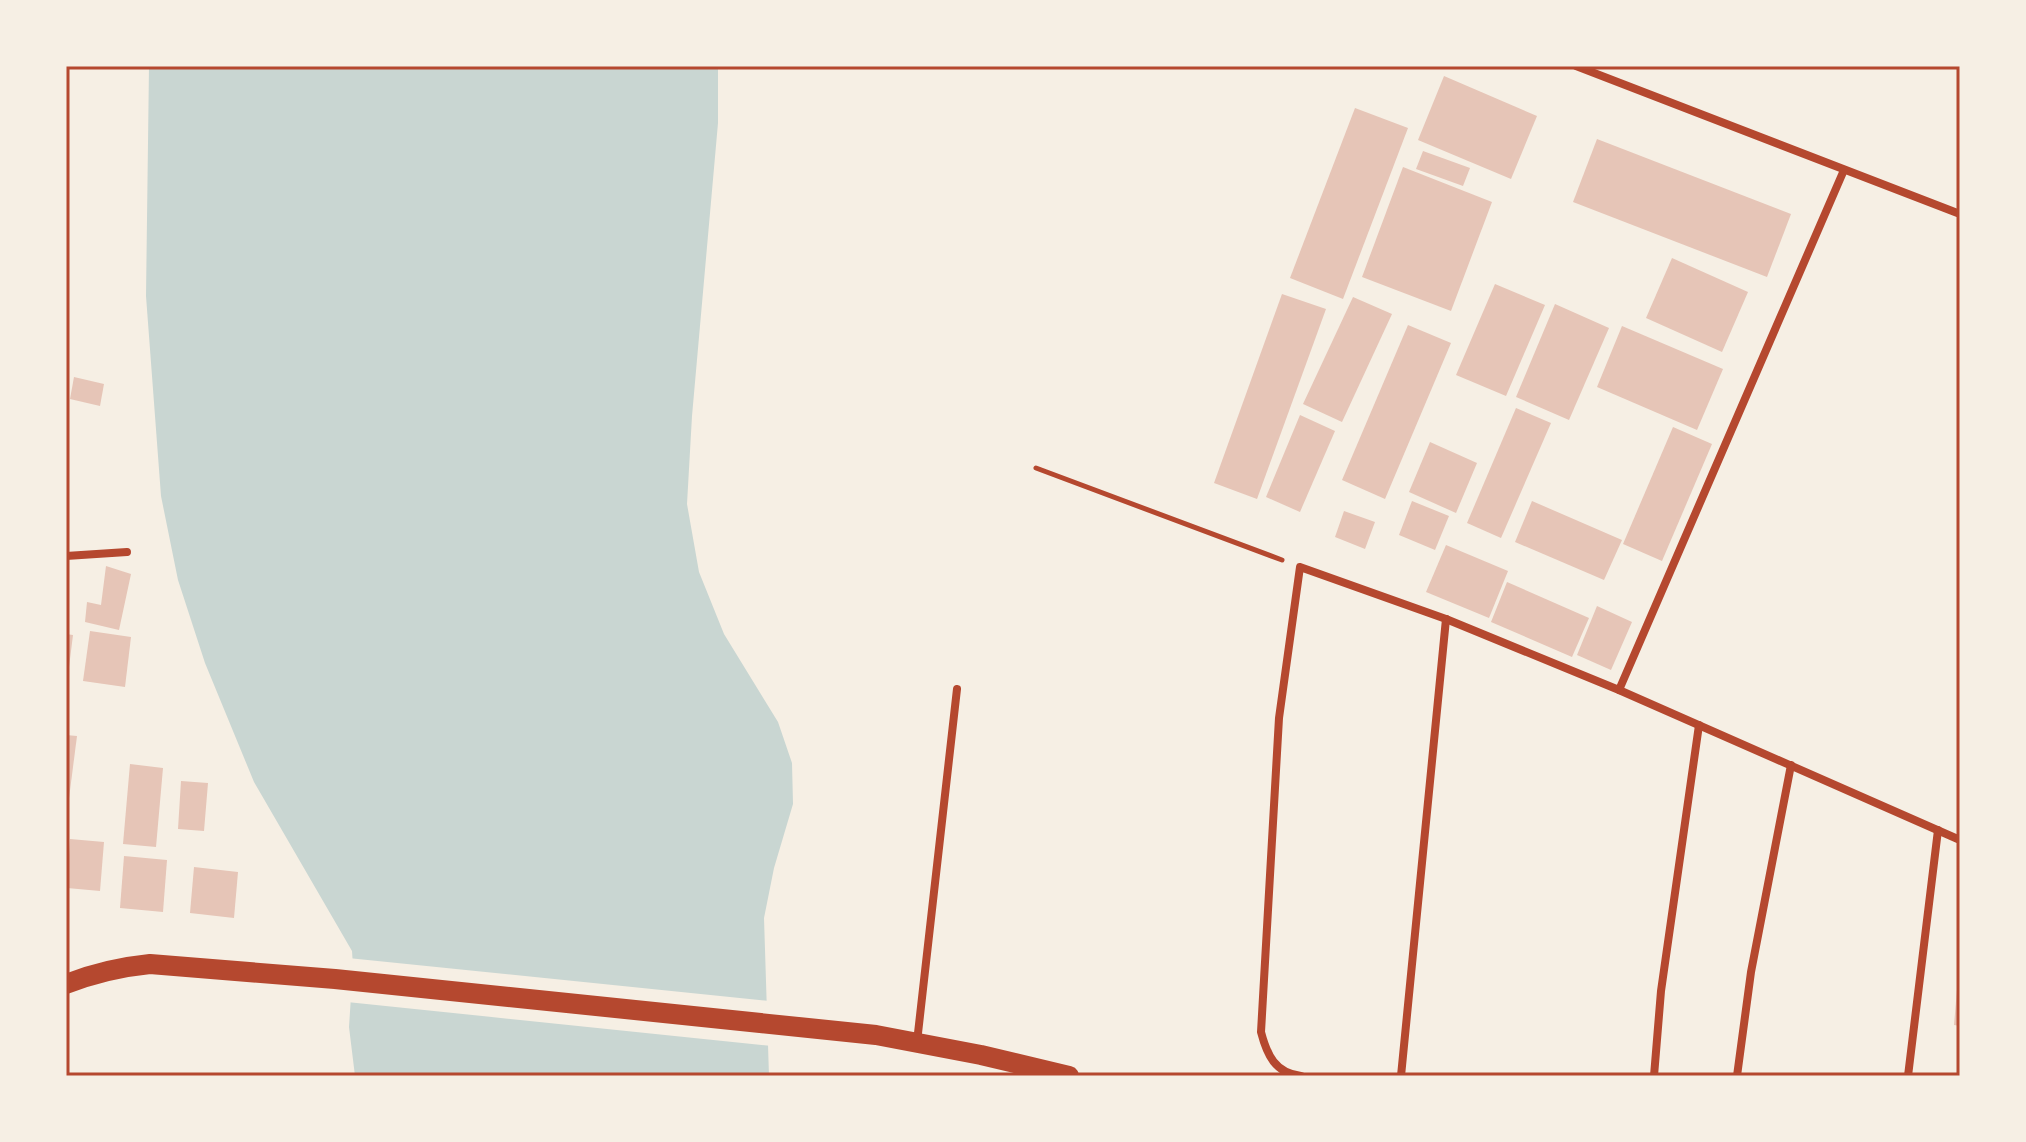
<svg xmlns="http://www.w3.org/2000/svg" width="2026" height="1142" font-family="Lato,sans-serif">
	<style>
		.water { fill: #c9d6d2 }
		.pier { fill: #f6efe4 }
		.building { fill: #e6c5b7 }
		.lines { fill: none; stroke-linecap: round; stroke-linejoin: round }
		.path { stroke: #b5482f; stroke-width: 5 }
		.minor { stroke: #b5482f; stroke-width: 8 }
		.primary { stroke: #b5482f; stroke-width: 20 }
		.neatline { fill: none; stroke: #b5482f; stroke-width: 3 }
	</style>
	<rect width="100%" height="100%" fill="#f6efe4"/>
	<!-- water -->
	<polygon class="water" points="149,66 718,66 718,123 692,416 687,504 699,572 724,634 778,722 792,763 793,804 774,868 764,918 769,1076 355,1076 349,1027 353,966 352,951 254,782 205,663 178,580 161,496 146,296"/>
	<!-- pier -->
	<polygon class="pier" points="348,958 770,1001 772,1046 347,1002"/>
	<!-- building -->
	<g class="building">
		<polygon points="1444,76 1537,116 1511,179 1418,140"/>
		<polygon points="1355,108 1408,128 1343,299 1290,278"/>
		<polygon points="1597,139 1791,214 1767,277 1573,202"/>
		<polygon points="1423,151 1470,168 1463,186 1416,169"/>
		<polygon points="1403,167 1492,202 1451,311 1362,277"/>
		<polygon points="1672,258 1748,292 1722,352 1646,318"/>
		<polygon points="1495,284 1545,305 1506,396 1456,375"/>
		<polygon points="1282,294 1326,309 1257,499 1214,483"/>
		<polygon points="1353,297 1392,314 1342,422 1303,404"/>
		<polygon points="1555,304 1609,328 1569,420 1516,397"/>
		<polygon points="1408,325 1451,343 1385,499 1342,480"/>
		<polygon points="1622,326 1723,369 1697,430 1597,387"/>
		<polygon points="74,377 104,384 100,406 70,399"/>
		<polygon points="1516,408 1551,423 1501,538 1467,523"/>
		<polygon points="1300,415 1335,431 1300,512 1266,497"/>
		<polygon points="1673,427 1712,444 1662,561 1623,544"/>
		<polygon points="1430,442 1477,463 1456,513 1409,492"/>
		<polygon points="1412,501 1449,516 1435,550 1399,535"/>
		<polygon points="1532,501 1622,540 1604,580 1515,542"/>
		<polygon points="1344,511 1375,522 1365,549 1335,537"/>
		<polygon points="1446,545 1508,571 1489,618 1426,592"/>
		<polygon points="106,566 131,574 119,630 85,622 87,602 101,605"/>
		<polygon points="1507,582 1589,618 1572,657 1491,622"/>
		<polygon points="1597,606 1632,622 1611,670 1577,655"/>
		<polygon points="90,631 131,637 125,687 83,681"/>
		<polygon points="66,634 73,635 68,675 66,675"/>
		<polygon points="66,735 77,736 68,806 66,806"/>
		<polygon points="130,764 163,768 156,847 123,844"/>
		<polygon points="181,781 208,783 204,831 178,829"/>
		<polygon points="70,839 104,842 100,891 67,888"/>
		<polygon points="124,856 167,860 163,912 120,908"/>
		<polygon points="194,867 238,872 234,918 190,913"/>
		<polygon points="1958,978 1960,978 1960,1026 1954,1025"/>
	</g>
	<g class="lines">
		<!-- path -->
		<polyline class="path" points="1036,468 1282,560"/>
		<!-- minor -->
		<g class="minor">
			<polyline points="1576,66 1960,214"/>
			<polyline points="66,556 127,552"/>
			<polyline points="1619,690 1844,170"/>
			<polyline points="917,1042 957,689"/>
			<path d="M 1301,1076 C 1275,1073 1267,1055 1261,1032 L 1279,718 L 1300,567 L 1446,619 L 1619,690 L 1960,840"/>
			<polyline points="1401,1076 1446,619"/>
			<polyline points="1654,1076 1661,991 1699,725"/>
			<polyline points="1737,1076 1751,972 1791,765"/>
			<polyline points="1908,1076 1938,830"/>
		</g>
		<!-- primary -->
		<path class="primary" d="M 66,984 C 94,973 120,967 150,964 L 335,979 L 876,1035 L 981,1055 L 1069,1076"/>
	</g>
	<!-- border -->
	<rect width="2026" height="1142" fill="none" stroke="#f6efe4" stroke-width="136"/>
	<rect x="68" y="68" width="1890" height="1006" class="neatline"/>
</svg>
